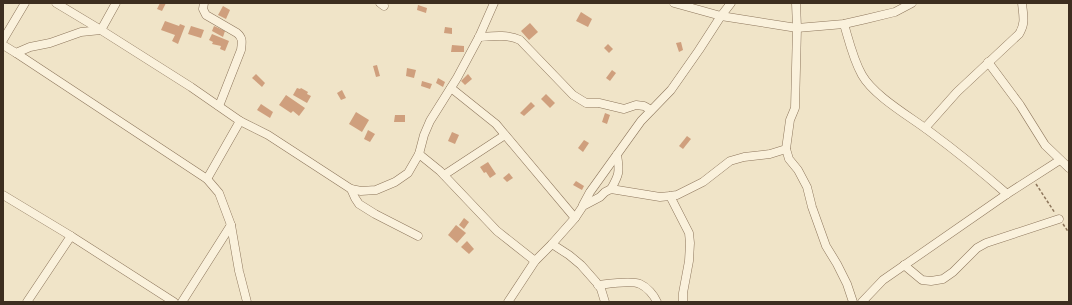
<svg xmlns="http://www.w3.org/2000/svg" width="1072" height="305" font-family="'PT Serif',serif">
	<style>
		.building { fill: #cf9f7d }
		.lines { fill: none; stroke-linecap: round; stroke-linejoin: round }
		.street-casing { stroke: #8d765c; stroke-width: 9 }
		.path { stroke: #8d765c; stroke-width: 1.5; stroke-dasharray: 3 2; stroke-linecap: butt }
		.street { stroke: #faf1dc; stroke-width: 8 }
	</style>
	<rect width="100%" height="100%" fill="#f0e4c8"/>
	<!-- building -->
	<g class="building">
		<polygon points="160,3 166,3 162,11 157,9"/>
		<polygon points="418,5 427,8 426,13 417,10"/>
		<polygon points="223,6 230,10 226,19 218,15"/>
		<polygon points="581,12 592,19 588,27 576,21"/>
		<polygon points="165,21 179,26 180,24 185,26 178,44 172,41 175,35 161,30"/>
		<polygon points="530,23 538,32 529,40 521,31"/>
		<polygon points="191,26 204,30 201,38 188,34"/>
		<polygon points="214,26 225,31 223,37 212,31"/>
		<polygon points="445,27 452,28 452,34 444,33"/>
		<polygon points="212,34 229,41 225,51 220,49 221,46 212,44 213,42 209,40"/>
		<polygon points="681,42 683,50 679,52 676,43"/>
		<polygon points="608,44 613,49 609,53 604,48"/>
		<polygon points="452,45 464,46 464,52 451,52"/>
		<polygon points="377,65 380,76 376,77 373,66"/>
		<polygon points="407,68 416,70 414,78 406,76"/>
		<polygon points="612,70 616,73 610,81 606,78"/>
		<polygon points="256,74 265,83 262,87 252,78"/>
		<polygon points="468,74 472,79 465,85 461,81"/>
		<polygon points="438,78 445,82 443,87 436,83"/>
		<polygon points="422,81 432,84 430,89 421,86"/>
		<polygon points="297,88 300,89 301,88 308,92 307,94 311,96 307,103 293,95"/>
		<polygon points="342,90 346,98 341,100 337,93"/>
		<polygon points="546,94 555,103 550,108 541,99"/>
		<polygon points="286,95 305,108 299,116 293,111 291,113 279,105"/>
		<polygon points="531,102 535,106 524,116 520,113"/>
		<polygon points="261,104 273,112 270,118 257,110"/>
		<polygon points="356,112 369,120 362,132 349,124"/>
		<polygon points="605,113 610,115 607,124 602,122"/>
		<polygon points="395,115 405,115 405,122 394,122"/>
		<polygon points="368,130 375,134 370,142 364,139"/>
		<polygon points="452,132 459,135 455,144 448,141"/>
		<polygon points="687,136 691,139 683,149 679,146"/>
		<polygon points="584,140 589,143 583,152 578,148"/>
		<polygon points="488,162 496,174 490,178 486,172 484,173 480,167"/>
		<polygon points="509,173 513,178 507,182 503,178"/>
		<polygon points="576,181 584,186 582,190 573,185"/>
		<polygon points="464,218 469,222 464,229 459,225"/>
		<polygon points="456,225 466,233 457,243 448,235"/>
		<polygon points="467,241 474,249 469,254 461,247"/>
	</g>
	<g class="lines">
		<defs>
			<g id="street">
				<polyline points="56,3 101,30 191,87 240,121 268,135 351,189 361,191 376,190 395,182 408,173 419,154 424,135 430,121 457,78 479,37 494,3"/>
				<path d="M 204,3 L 203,9 L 206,15 L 237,33 C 243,38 242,42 241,50 L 219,106"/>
				<polyline points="380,3 384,6"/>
				<polyline points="674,3 721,16 797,28 844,24 866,19 895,12 912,3"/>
				<polyline points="796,3 797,28 795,108 790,120 786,149 789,159 798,170 807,187 812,207 826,246 837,264 847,284 853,302"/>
				<path d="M 844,24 C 849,41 853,59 862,75 C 874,96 909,116 929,131 C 956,151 982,172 1007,194"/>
				<path d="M 479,37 C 493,36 507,34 520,40 L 573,95 L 586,103 L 599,103 L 624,109 L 636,105 L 644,106 L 651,110"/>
				<polyline points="3,40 25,3"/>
				<polyline points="3,45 16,53 30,47 50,43 81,32 101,30 116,3"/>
				<polyline points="16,53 207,179 240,121"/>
				<polyline points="988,62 1020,105 1045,145 1069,168"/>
				<polyline points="451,88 496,124 575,218"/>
				<path d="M 925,128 L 957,92 L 1019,34 C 1026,23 1023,15 1022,3"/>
				<polyline points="419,154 440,171 497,231 535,261"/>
				<polyline points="444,175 505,135"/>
				<polyline points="207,179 219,193 231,225 239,271 247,302"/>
				<polyline points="351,189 355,198 359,204 375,214 418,236"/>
				<path d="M 611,189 C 619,175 620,172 617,155"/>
				<polyline points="3,195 71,236 27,302"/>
				<polyline points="670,196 689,233 690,243 689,261 683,293 683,302"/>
				<polyline points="583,205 590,192 641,121 671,90 699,50 721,16 731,3"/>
				<polyline points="71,236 174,302"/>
				<polyline points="552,244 569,255 581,265 596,282 601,289 605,302"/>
				<polyline points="904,265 922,280 931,281 943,279 953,272 977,248 986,243 1059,219"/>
				<path d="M 598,285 C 608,284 631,280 640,284 C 647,287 654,295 657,302"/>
				<polyline points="182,302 231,225"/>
				<polyline points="508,302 535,261 552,244 575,218 583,206 600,197 605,192 611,189 660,197 670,196 677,195 703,182 730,161 744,157 770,154 786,149"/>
				<polyline points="862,302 883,280 1007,194 1060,160"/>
			</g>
		</defs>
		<!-- street casing -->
		<use href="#street" class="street-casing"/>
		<!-- path -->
		<g class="path">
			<polyline points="1036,184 1055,213"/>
			<polyline points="1063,224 1069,233"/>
		</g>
		<!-- street -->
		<use href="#street" class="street"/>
	</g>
	<!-- border -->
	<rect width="1072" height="305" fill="none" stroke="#3d2e20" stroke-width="8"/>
</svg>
